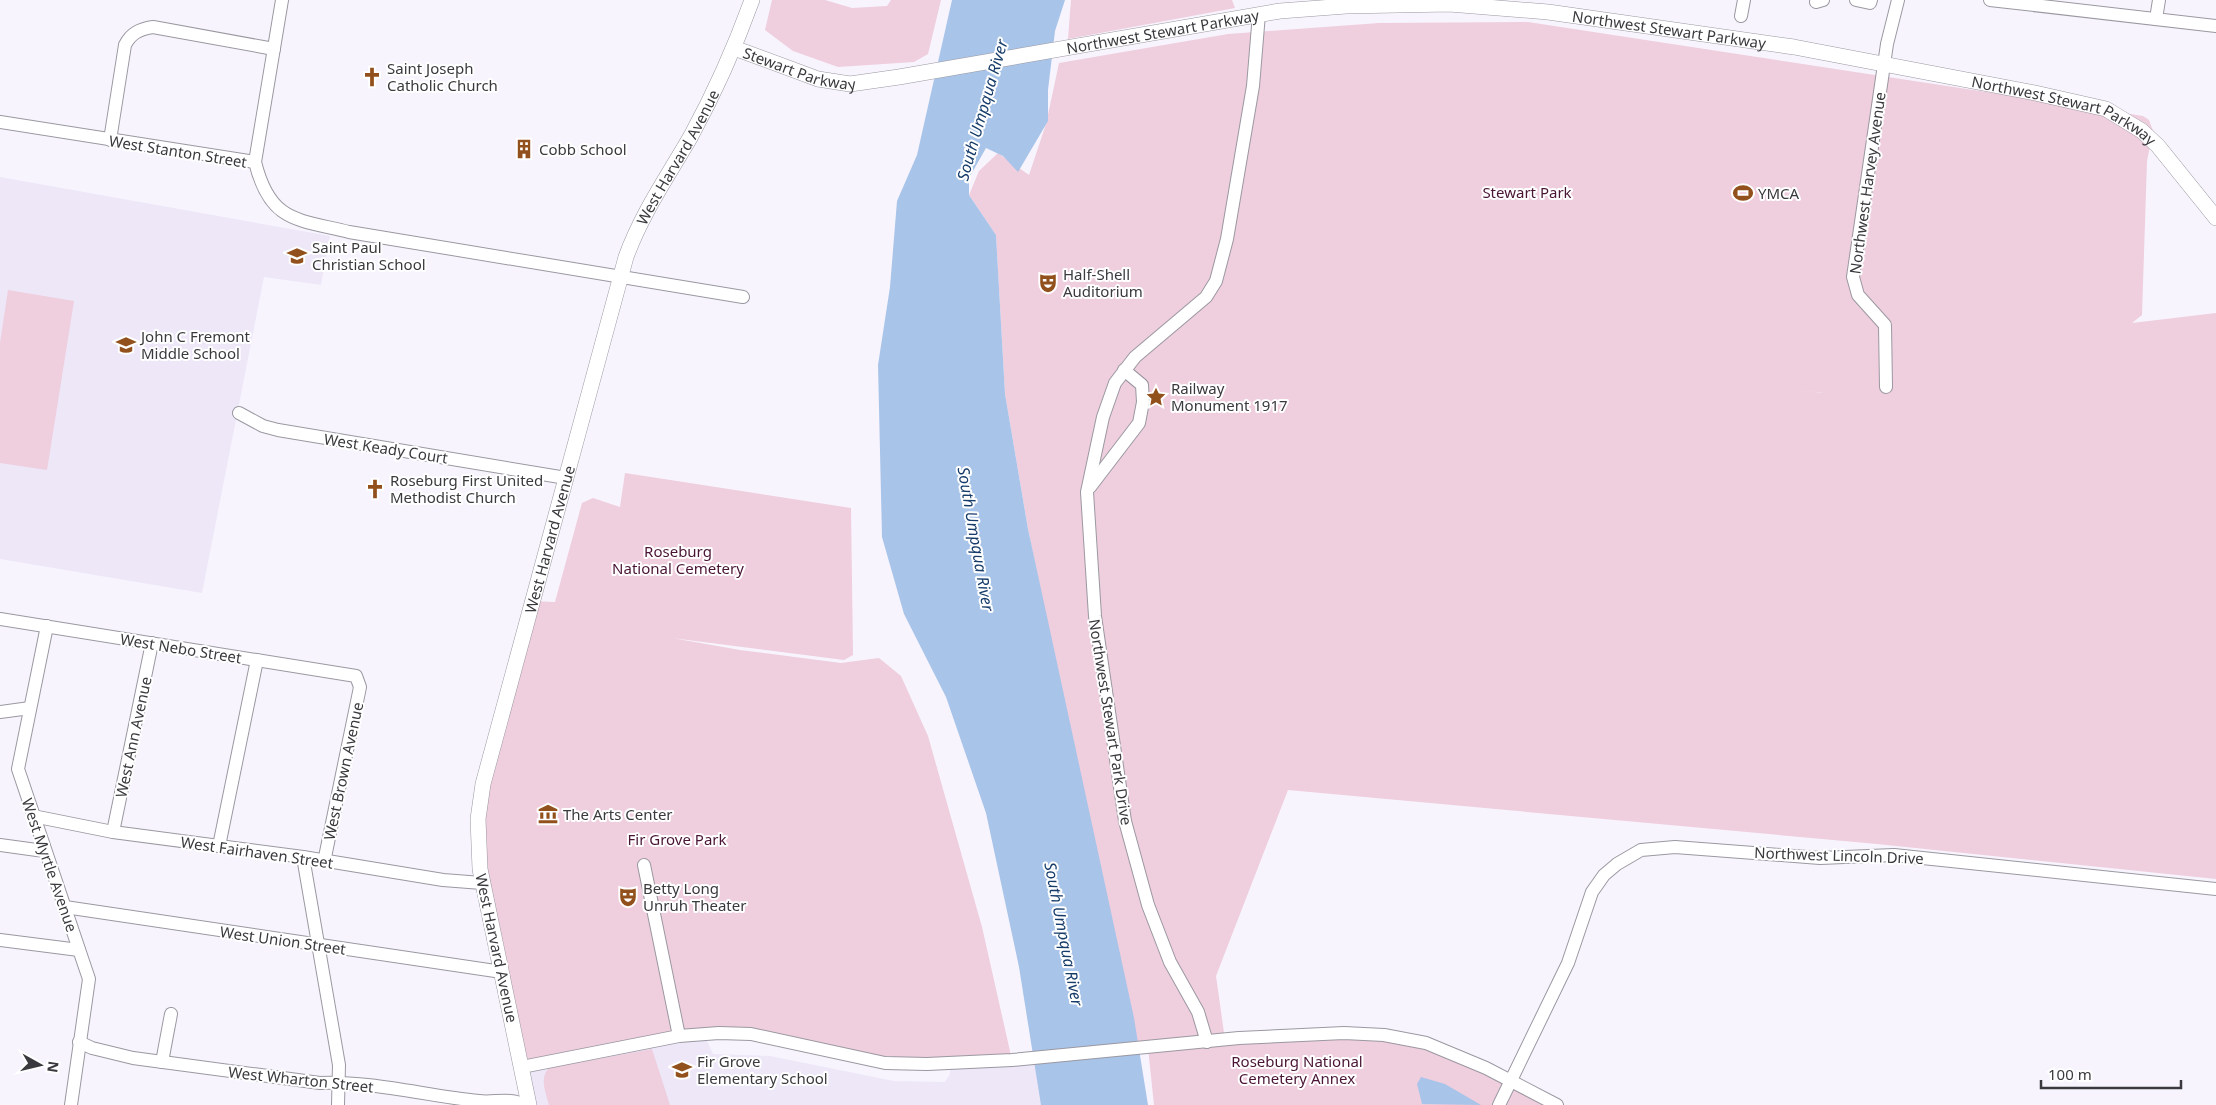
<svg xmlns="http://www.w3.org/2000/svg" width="2216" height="1105" font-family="'Noto Sans',sans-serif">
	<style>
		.built { fill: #ede7f8 }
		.green { fill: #efcede; fill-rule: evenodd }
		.water { fill: #a8c4e9 }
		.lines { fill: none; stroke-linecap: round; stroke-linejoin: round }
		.minor-casing { stroke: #9b98a1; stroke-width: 14 }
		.major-casing { stroke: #9b98a1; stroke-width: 16 }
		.minor { stroke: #fff; stroke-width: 12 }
		.major { stroke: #fff; stroke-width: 15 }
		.labels { text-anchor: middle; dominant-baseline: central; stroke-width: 4; stroke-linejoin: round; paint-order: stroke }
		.street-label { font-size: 15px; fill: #3a393d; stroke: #fff }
		.poi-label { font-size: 15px; fill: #3a393d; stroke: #fff; text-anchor: start }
		.park-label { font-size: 15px; fill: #4a1535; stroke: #fff }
		.water-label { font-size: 16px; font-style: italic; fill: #163c6a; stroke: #fff }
	</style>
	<rect width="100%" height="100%" fill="#f7f4fe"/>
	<!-- built -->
	<g class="built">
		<polygon points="0,177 330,236 321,285 264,277 202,593 0,559"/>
		<polygon points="704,1034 713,1054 770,1056 894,1081 945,1082 950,1074 950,1064 1034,1058 1042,1105 530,1105 522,1067"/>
	</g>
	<!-- green -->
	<g class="green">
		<polygon points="772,0 825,0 852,8 887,6 891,0 941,0 928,54 914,62 838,67 793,51 765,30"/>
		<polygon points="1071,0 1232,0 1235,8 1068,39"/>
		<path d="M 1528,22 L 2143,116 L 2149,120 L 2153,131 L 2147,161 L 2142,315 L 2132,323 L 2216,313 L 2216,879 L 1877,844 L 1288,790 L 1216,976 L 1225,1040 L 1312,1034 L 1426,1043 L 1555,1105 L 1154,1105 L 1148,1048 L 1091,1053 L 1056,665 L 1028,529 L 1005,394 L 996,235 L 969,195 L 979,171 L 998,153 L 1029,175 L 1046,124 L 1059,63 L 1228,34 L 1379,23 ZM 1622,371 L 1823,393 L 1824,393 Z"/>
		<polygon points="8,290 74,301 47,470 0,463 0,343"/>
		<polygon points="625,473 851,508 853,655 844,660 672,638 740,650 841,663 879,658 901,676 928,736 982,927 1012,1060 885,1063 732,1034 522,1067 478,819 531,601 555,602 582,503 593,498 620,507"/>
		<path d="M 652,1049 L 670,1105 L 549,1105 C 546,1093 539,1078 549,1068 Z"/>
	</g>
	<!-- water -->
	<g class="water">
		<polygon points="952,0 1065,0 1055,31 1048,90 1048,121 1018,172 1003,156 986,148 969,178 969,195 996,235 1005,394 1028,529 1134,1018 1148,1105 1041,1105 1019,967 986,813 946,697 904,614 882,537 878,365 890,287 897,201 917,155"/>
		<polygon points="1421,1077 1445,1084 1481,1105 1422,1104 1417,1084"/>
	</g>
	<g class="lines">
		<defs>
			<g id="minor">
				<path d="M 282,0 L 255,162 C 270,222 296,219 349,232 L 743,297"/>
				<polyline points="1856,0 1870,3 1871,0"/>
				<polyline points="1990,0 2216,26"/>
				<polyline points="1816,2 1823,0"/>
				<polyline points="1741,16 1744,0"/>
				<polyline points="2156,19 2159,0"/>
				<polyline points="0,122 255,162"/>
				<path d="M 110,140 L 125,45 C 131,33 140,29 153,27 L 274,49"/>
				<polyline points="1886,387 1885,325 1858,295 1853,277 1887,44 1898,0"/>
				<polyline points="239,413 263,426 278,430 566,478"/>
				<polyline points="1090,487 1139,423 1143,402 1142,385 1124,370"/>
				<polyline points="0,619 356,676 360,687 359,692 324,862"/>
				<polyline points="47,626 18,769 89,979 71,1105"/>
				<polyline points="0,712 30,708"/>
				<polyline points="33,816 113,832 303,857 443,880 482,883"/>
				<polyline points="113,832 152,643"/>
				<polyline points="0,845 44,851"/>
				<polyline points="219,846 257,660"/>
				<polyline points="303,857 339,1065 338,1105"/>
				<polyline points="644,865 679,1036"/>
				<polyline points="65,907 502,972"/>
				<polyline points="0,940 79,950"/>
				<path d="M 79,1042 L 92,1048 L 133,1058 L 320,1083 C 373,1081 426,1096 479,1101 C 494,1103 510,1097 524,1105"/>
				<polyline points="1207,1042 1198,1012 1170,962 1148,905 1125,821 1095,616 1087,492 1103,417 1115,383 1135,357 1206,297 1216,281 1227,239 1253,86 1259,14"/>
				<polyline points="162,1062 171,1014"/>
				<polyline points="522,1067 679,1036 719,1033 751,1034 885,1063 927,1064 1012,1060 1239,1038 1344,1033 1384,1035 1426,1043 1486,1068 1557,1105"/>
				<polyline points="1499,1105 1568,963 1592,892 1604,875 1617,864 1641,850 1675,847 1820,858 1894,855 2216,889"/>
			</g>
			<g id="major">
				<path id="s1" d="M 734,48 L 818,79 L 850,84 L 899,77 L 1280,11 L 1346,6 L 1449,4 L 1548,12 L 1794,47 L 2035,93 L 2106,109 L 2142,131 L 2158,146 L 2216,218"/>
				<path id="s2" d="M 529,1105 L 480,869 L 478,819 L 483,784 L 626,257 C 642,213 668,176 691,136 C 715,92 735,47 752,0"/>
			</g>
		</defs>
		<!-- minor casing -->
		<use href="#minor" class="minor-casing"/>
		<!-- major casing -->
		<use href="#major" class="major-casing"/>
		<!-- minor -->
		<use href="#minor" class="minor"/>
		<!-- major -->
		<use href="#major" class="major"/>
	</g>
	<!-- icons -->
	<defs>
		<symbol id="church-bare" viewBox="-9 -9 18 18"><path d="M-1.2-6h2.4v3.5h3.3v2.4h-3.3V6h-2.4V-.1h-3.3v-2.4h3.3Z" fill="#92511c" stroke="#fff" stroke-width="2.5" paint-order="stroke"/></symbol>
		<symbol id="building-bare" viewBox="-9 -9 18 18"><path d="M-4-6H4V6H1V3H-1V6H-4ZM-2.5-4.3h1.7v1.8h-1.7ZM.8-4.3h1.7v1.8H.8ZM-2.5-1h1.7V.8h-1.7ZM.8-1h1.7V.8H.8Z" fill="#92511c" stroke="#fff" stroke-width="2.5" paint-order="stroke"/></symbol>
		<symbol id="stadium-bare" viewBox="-9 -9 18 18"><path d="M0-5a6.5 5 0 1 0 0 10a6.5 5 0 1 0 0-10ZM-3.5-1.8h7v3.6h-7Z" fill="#92511c" stroke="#fff" stroke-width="2.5" paint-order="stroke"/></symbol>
		<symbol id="school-bare" viewBox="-9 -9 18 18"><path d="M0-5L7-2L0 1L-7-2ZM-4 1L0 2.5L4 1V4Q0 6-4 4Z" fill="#92511c" stroke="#fff" stroke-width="2.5" paint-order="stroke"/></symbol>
		<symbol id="theatre-bare" viewBox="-9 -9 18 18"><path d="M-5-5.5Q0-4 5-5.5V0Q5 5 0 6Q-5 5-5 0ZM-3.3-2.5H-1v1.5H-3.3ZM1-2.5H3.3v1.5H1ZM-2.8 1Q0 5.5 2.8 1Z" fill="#92511c" stroke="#fff" stroke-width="2.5" paint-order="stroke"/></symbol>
		<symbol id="sight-bare" viewBox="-9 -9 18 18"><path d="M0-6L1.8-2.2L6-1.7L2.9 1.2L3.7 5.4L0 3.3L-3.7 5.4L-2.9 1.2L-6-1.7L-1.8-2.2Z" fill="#92511c" stroke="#fff" stroke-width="2.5" paint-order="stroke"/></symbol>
		<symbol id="museum-bare" viewBox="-9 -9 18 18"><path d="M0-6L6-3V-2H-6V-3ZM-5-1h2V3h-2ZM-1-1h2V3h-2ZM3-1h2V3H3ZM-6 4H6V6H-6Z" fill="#92511c" stroke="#fff" stroke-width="2.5" paint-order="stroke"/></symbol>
	</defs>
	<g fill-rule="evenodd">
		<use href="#church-bare" x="358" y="63" width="28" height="28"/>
		<use href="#building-bare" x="510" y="135" width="28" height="28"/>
		<use href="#stadium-bare" x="1729" y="179" width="28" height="28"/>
		<use href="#school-bare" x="283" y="242" width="28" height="28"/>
		<use href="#theatre-bare" x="1034" y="269" width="28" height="28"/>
		<use href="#school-bare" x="112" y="331" width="28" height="28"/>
		<use href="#sight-bare" x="1142" y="383" width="28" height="28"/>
		<use href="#church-bare" x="361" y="475" width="28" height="28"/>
		<use href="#museum-bare" x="534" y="800" width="28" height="28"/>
		<use href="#theatre-bare" x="614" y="883" width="28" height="28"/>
		<use href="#school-bare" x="668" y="1056" width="28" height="28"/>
	</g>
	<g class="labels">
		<!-- street labels -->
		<g class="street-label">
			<text stroke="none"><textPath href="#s1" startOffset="949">Northwest Stewart Parkway</textPath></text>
			<text stroke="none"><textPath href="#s1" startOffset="439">Northwest Stewart Parkway</textPath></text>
			<text stroke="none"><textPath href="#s1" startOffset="69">Stewart Parkway</textPath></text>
			<text stroke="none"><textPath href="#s1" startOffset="1354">Northwest Stewart Parkway</textPath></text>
			<text transform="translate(178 151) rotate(9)">West Stanton Street</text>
			<text stroke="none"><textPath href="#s2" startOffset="985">West Harvard Avenue</textPath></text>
			<text transform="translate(1867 183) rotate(-82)">Northwest Harvey Avenue</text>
			<text transform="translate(386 448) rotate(9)">West Keady Court</text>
			<text stroke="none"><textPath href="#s2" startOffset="580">West Harvard Avenue</textPath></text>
			<text transform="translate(181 648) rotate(9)">West Nebo Street</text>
			<text transform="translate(1111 722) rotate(81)">Northwest Stewart Park Drive</text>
			<text transform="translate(133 737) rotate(-78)">West Ann Avenue</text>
			<text transform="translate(343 771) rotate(-78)">West Brown Avenue</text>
			<text transform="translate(257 852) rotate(8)">West Fairhaven Street</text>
			<text transform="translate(1839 855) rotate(2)">Northwest Lincoln Drive</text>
			<text transform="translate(50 865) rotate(71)">West Myrtle Avenue</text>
			<text transform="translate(283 940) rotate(8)">West Union Street</text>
			<text transform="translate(497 948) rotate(78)">West Harvard Avenue</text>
			<text transform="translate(301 1079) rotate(6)">West Wharton Street</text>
		</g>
		<!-- poi labels -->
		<g class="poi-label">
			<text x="387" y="68">Saint Joseph<tspan x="387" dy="17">Catholic Church</tspan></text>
			<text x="539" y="149">Cobb School</text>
			<text x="1758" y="193">YMCA</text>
			<text x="312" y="247">Saint Paul<tspan x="312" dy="17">Christian School</tspan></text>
			<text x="1063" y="274">Half-Shell<tspan x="1063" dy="17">Auditorium</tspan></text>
			<text x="141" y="336">John C Fremont<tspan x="141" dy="17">Middle School</tspan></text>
			<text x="1171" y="388">Railway<tspan x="1171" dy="17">Monument 1917</tspan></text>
			<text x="390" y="480">Roseburg First United<tspan x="390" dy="17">Methodist Church</tspan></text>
			<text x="563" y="814">The Arts Center</text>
			<text x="643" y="888">Betty Long<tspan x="643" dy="17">Unruh Theater</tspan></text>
			<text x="697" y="1061">Fir Grove<tspan x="697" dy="17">Elementary School</tspan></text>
		</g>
		<!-- park labels -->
		<g class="park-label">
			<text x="1527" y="192">Stewart Park</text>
			<text x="678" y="551">Roseburg<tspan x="678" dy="17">National Cemetery</tspan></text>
			<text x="677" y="839">Fir Grove Park</text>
			<text x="1297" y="1061">Roseburg National<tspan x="1297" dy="17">Cemetery Annex</tspan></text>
		</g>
		<!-- water labels -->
		<g class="water-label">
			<text transform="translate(982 110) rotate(-74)">South Umpqua River</text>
			<text transform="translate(976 539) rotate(80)">South Umpqua River</text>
			<text transform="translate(1064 934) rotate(79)">South Umpqua River</text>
		</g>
	</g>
	<!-- north arrow -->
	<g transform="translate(40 1065) rotate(98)" stroke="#ffffff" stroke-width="4" paint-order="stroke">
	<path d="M0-4L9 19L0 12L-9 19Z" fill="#3a393d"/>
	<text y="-8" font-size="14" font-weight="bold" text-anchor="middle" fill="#3a393d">N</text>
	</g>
	<!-- scale -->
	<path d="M2041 1080v8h140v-8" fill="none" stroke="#3a393d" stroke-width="2.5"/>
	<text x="2048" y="1080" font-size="15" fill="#3a393d" stroke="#ffffff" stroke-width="4" paint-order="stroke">100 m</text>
</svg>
